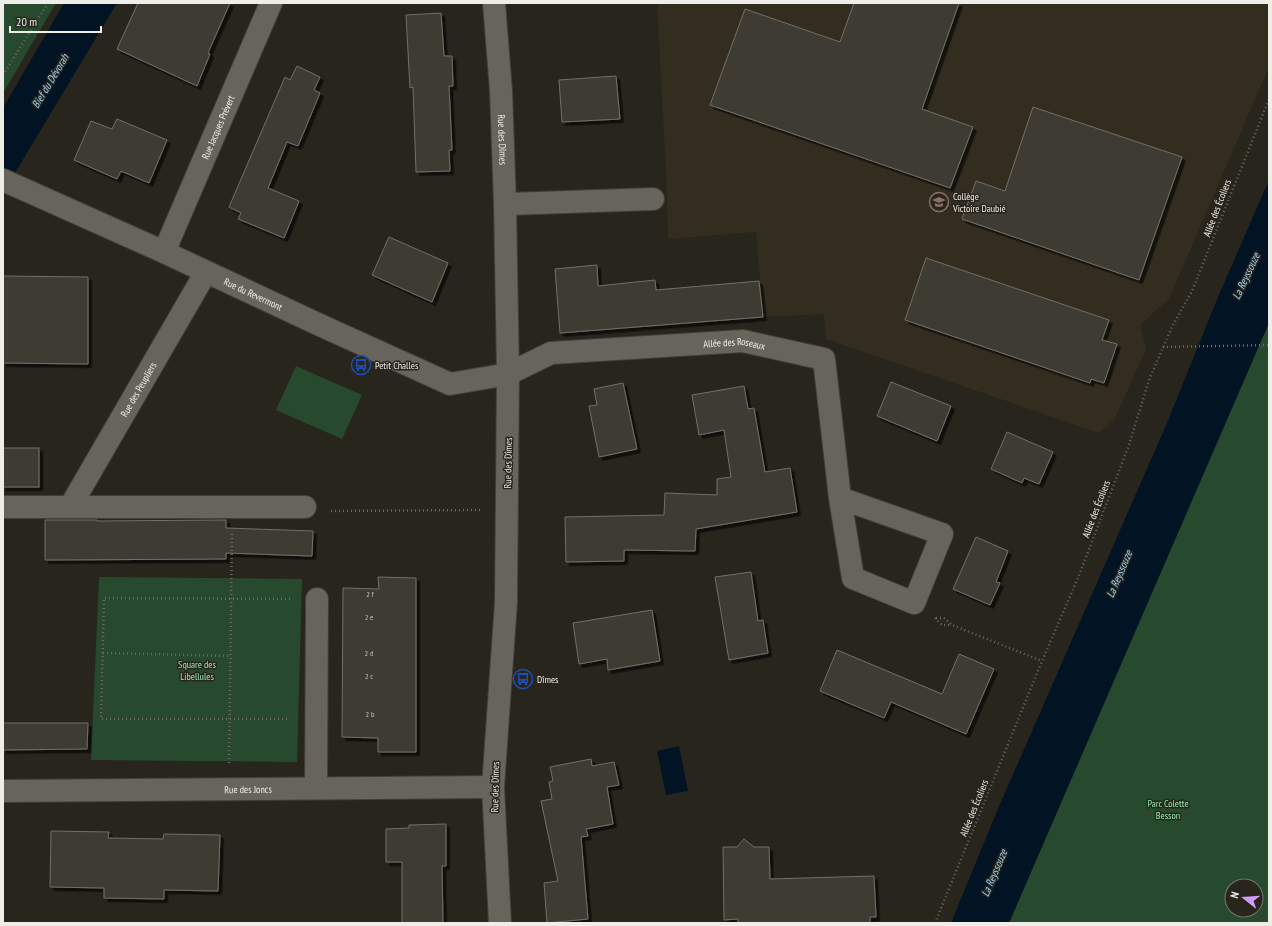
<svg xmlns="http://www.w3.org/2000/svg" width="1272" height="926" font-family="'PT Sans Narrow',sans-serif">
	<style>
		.built { fill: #322d1f }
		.green { fill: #274a2f; fill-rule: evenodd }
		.water { fill: #021423 }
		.building { fill: #3e3b32; stroke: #726f66; filter: url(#shadow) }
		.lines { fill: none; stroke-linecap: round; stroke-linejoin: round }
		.minor-casing { stroke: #423f38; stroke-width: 24 }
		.path { stroke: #6c6962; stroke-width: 2.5; stroke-dasharray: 1 3; stroke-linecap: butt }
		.minor { stroke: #67645b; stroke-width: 22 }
		.labels { text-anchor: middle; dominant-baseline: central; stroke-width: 3; stroke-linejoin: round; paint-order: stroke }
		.number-label { font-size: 8px; fill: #c3c0ba }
		.street-label { font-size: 10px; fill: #efede8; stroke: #28251d }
		.poi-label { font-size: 10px; fill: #efede8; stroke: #28251d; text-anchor: start }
		.park-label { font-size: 10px; fill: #93eda6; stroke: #28251d }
		.water-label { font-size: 11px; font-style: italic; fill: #9ed0fa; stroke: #28251d }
	</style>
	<defs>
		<filter id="shadow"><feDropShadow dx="3.5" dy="3.5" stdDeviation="0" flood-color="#0009"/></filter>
	</defs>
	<rect width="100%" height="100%" fill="#28251d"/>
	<!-- built -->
	<polygon class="built" points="657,3 1269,3 1269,67 1169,299 1140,325 1146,350 1114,420 1099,433 826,339 824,314 763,317 756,232 668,239 666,172"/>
	<!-- green -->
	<g class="green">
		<polygon points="3,3 56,3 3,93"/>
		<path d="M 1269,323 L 1269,923 L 1009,923 L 1249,366 ZM 1232,886 L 1256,886 L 1256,910 L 1232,910 Z"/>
		<polygon points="296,366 362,395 342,439 276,410"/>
		<polygon points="99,577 302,579 297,762 91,760"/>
	</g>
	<!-- water -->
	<g class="water">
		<polygon points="64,3 117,3 3,193 3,108"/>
		<polygon points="1269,180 1269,323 1009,923 951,923 997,811 1167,423 1218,297"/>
		<polygon points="679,746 688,791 666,795 657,751"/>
	</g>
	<!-- building -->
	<g class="building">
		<polygon points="138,3 230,3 208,53 210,54 197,86 117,49"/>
		<polygon points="854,3 959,3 922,109 973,127 950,188 710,105 745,9 840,42"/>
		<polygon points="441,13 444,56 452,56 453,86 449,86 452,150 449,150 450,171 416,172 413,87 410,88 406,15"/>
		<polygon points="297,66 320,77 314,90 320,93 298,146 287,142 268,188 299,201 284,238 238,219 241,213 229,207 285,77 290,80"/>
		<polygon points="616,76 620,119 562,122 559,80"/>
		<polygon points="1033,107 1182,157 1139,280 962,219 976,181 1005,191"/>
		<polygon points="117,119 167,140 149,183 121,171 117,179 74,160 91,121 112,129"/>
		<polygon points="389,237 448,263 432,302 372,275"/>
		<polygon points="926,258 1109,320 1102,340 1117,344 1104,383 1091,379 1090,383 905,320"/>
		<polygon points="597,265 598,286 655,280 656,290 759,281 763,317 560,333 555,269"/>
		<polygon points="3,276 88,277 88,364 3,363"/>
		<polygon points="891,382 951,406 937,441 877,416"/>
		<polygon points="623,383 637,449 599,457 589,406 597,405 594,389"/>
		<polygon points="744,386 748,409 754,408 765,472 790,468 797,512 696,529 695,551 624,550 624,561 566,562 565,517 664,515 665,493 717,495 717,479 731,477 724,430 699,435 692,395"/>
		<polygon points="1007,432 1053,452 1039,484 1024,478 1022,483 991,469"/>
		<rect x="3" y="448" width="36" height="39"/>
		<polygon points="45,520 97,520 97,521 226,520 226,528 313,531 312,556 226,553 226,559 45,560"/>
		<polygon points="976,537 1008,551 996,582 1000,583 990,605 953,589"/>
		<polygon points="751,572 758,621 763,620 768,653 729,660 715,577"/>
		<polygon points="378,577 416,578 416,752 378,752 378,738 342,737 343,588 379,589"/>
		<polygon points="652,610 660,661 608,670 607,659 579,664 573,623"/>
		<polygon points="837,650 942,694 959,654 994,669 966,734 891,702 884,718 820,691"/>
		<polygon points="3,723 88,723 87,749 3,750"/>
		<polygon points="591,759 592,766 614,762 619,785 607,787 613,824 586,829 588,836 581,837 588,919 547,923 544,883 558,881 541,801 552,799 549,782 553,781 550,767"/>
		<polygon points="446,824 446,866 442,866 443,923 402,923 402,862 386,862 386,829 409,828 409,825"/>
		<polygon points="51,831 109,832 108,838 163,839 164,834 220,835 218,891 164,890 164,899 104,898 104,888 50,887"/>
		<polygon points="744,839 754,847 769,847 770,879 874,876 876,917 870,917 870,923 738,923 738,919 724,920 723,847 737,847"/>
	</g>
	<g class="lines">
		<defs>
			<g id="minor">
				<path id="s1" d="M 494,3 L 501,91 L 505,204 L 508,374 L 506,602 L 493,787 L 500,923"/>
				<path id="s2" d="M 3,180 L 164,252 L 322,326 L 450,384 L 508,374 L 551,353 L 743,341 L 824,359 L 840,498 L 853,578 L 914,603 L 942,534 L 840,498"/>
				<polyline points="505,204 653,199"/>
				<path id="s3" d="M 164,252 L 271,3"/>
				<polyline points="3,507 305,507"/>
				<path id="s4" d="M 70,507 L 206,272"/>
				<polyline points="316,788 317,599"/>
				<path id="s5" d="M 3,791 L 493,787"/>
			</g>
		</defs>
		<!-- minor casing -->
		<use href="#minor" class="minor-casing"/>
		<!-- path -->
		<g class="path">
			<polyline points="3,75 48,3"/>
			<polyline points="1163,347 1269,345"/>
			<polyline points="331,511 480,510"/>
			<polyline points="290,599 104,598 101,719 290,719"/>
			<polyline points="935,618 942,625 952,625"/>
			<polyline points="936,618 944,618 952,625 1042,661"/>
			<polyline points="103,653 230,656"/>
			<polyline points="229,763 232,534"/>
			<polyline points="935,923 1042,661 1078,578 1129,445 1149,380 1172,327 1192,291 1269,99"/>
		</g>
		<!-- minor -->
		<use href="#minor" class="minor"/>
	</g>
	<!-- icons -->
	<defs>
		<symbol id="school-ring" viewBox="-11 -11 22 22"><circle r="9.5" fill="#28251d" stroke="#8d6e63" stroke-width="1.5"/><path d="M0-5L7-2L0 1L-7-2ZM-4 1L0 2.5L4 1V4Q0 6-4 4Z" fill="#8d6e63"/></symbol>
		<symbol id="bus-ring" viewBox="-11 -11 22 22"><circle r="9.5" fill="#28251d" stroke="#1a4fb4" stroke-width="1.5"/><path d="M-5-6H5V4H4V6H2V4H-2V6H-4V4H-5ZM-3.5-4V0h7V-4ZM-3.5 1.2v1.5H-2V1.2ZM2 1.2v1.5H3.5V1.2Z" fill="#1a4fb4"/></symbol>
	</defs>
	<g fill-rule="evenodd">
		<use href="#school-ring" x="928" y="191" width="22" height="22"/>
		<use href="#bus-ring" x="350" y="354" width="22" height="22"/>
		<use href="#bus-ring" x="512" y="668" width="22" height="22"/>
	</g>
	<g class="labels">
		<!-- number labels -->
		<g class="number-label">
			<text x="370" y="594">2 f</text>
			<text x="369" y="617">2 e</text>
			<text x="369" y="653">2 d</text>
			<text x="369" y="676">2 c</text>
			<text x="370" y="714">2 b</text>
		</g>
		<!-- street labels -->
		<g class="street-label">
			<text stroke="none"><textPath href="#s3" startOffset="136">Rue Jacques Prévert</textPath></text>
			<text stroke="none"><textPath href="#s1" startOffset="137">Rue des Dîmes</textPath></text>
			<text transform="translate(1217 208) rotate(-69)">Allée des Écoliers</text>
			<text stroke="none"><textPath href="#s2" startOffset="275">Rue du Revermont</textPath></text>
			<text stroke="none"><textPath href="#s2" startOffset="782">Allée des Roseaux</textPath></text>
			<text stroke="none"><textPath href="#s4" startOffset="136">Rue des Peupliers</textPath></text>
			<text transform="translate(508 463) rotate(-89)">Rue des Dîmes</text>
			<text transform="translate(1096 509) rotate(-69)">Allée des Écoliers</text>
			<text transform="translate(495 787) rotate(-89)">Rue des Dîmes</text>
			<text stroke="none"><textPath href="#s5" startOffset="245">Rue des Joncs</textPath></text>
			<text transform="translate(974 808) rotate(-68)">Allée des Écoliers</text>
		</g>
		<!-- poi labels -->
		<g class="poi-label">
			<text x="953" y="196">Collège<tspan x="953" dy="12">Victoire Daubié</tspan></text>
			<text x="375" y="365">Petit Challes</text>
			<text x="537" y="679">Dîmes</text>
		</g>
		<!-- park labels -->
		<g class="park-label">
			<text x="197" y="664">Square des<tspan x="197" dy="12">Libellules</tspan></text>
			<text x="1168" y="803">Parc Colette<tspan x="1168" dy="12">Besson</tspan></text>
		</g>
		<!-- water labels -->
		<g class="water-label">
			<text transform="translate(50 81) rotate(-59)">Bief du Dévorah</text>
			<text transform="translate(1246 276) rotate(-65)">La Reyssouze</text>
			<text transform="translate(1119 574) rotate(-67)">La Reyssouze</text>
			<text transform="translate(994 873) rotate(-67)">La Reyssouze</text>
		</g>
	</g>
	<!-- border -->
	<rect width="1272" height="926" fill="none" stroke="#efede8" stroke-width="8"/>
	<!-- north arrow -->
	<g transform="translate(1244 898) rotate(287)"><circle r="19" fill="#28251d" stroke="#78756e"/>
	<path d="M0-3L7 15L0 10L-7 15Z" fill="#d39cfc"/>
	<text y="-6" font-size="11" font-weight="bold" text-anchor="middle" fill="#efede8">N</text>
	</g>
	<!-- scale -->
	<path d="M10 26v6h91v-6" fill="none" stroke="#efede8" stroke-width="2"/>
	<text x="16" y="26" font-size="12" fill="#efede8" stroke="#28251d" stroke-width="3" paint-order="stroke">20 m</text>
</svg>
